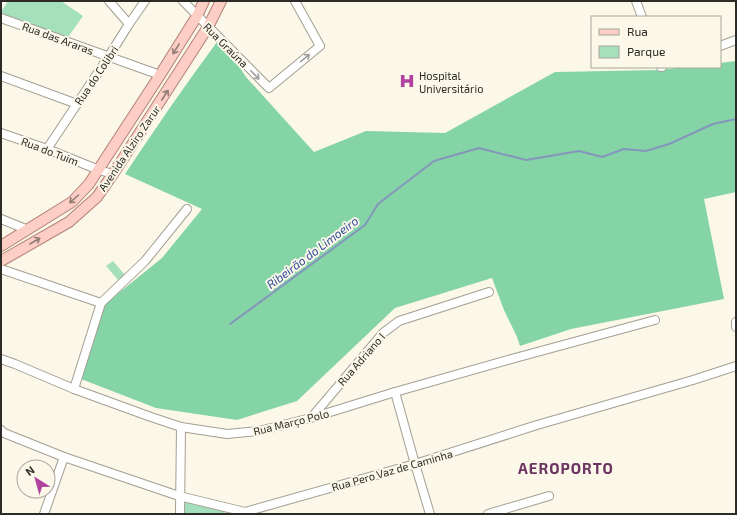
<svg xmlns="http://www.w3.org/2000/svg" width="737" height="515" font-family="'Exo 2',sans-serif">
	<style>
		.green { fill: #a4e0bc }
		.forest { fill: #84d4a6 }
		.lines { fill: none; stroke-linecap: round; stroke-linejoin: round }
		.stream { stroke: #8496bb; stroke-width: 2 }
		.minor-casing { stroke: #a39f92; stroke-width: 10 }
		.major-casing { stroke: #b28074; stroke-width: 12 }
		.minor { stroke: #fff; stroke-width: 8 }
		.major { stroke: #fccec5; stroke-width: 10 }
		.oneway { stroke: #947c76 }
		.oneway2 { stroke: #a0a09d }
		.labels { text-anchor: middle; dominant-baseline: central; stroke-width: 4; stroke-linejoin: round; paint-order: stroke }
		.street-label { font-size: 11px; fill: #2d2b26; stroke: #fbf7e9 }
		.poi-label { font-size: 11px; fill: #2d2b26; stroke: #fbf7e9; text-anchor: start }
		.water-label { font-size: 12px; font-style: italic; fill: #2e4d9c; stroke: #fbf7e9 }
		.district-label { font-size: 15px; font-weight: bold; letter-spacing: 1px; fill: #6d3562; stroke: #fbf7e9 }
	</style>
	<rect width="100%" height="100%" fill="#fbf7e9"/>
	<!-- green -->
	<g class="green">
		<polygon points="8,1 61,1 83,16 68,37 1,13 1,12"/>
		<polygon points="113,261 125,275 119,281 106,266"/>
		<polygon points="181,499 226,512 222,514 182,514"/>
	</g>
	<!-- forest -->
	<path class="forest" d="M 217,42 L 232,56 L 246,77 L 314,152 L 366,131 L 445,133 L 555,72 L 659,70 L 685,67 L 720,67 L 720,63 L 736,61 L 736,192 L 704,199 L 724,299 L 571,329 L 520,346 L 517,337 L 504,310 L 492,278 L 395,308 L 297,401 L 237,420 L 156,408 L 81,379 L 105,304 L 162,258 L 202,209 L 125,174 C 155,129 185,85 217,42 Z"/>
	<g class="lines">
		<!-- stream -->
		<polyline class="stream" points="230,324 365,225 378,204 434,161 479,148 526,160 579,151 602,157 624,149 646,151 669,144 713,124 736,119"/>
		<defs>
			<g id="minor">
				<polyline points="109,1 129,24"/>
				<polyline points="183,1 269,88 320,46 295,1"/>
				<polyline points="636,1 642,17"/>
				<polyline points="1,18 160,75"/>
				<polyline points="720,46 736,40"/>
				<polyline points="661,67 662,67"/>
				<polyline points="1,76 77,104"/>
				<polyline points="1,133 47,149 99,170 113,174"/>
				<polyline points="47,149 109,56 129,24 145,1"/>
				<polyline points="1,219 28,230"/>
				<polyline points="1,269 101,303"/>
				<polyline points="736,322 736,327"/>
				<polyline points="1,359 15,364 74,389 151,417 181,427 227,434 259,431 311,418 395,392 515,358 655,320"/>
				<polyline points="74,389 101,303 145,261 187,209"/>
				<polyline points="395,392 415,464 430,514"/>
				<polyline points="312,417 383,333 399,321 489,292"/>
				<polyline points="1,430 4,433 64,457 179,496 245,512 415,464 537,425 693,380 736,366"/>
				<polyline points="44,514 64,457"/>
				<polyline points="180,514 181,427"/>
				<polyline points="488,514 549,496"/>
			</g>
			<g id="major">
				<polyline points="1,246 72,202 89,184 160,75 197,16 204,1"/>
				<polyline points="1,261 69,222 97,197 113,174 208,27 221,1"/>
			</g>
		</defs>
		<!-- minor casing -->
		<use href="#minor" class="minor-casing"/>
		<!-- major casing -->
		<use href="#major" class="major-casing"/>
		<!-- minor -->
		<use href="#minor" class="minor"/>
		<!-- major -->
		<use href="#major" class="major"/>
	</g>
	<!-- one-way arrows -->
	<defs><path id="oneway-shaft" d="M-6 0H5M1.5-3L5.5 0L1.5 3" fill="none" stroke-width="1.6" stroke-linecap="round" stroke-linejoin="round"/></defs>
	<g class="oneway">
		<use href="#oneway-shaft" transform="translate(176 49) rotate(122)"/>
		<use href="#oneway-shaft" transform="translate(165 95) rotate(-57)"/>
		<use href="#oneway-shaft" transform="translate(74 199) rotate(138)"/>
		<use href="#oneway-shaft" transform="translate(35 241) rotate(-30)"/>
	</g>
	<g class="oneway2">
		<use href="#oneway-shaft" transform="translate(305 58) rotate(-39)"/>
		<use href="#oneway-shaft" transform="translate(255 75) rotate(45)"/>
	</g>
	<!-- icons -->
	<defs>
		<symbol id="hospital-bare" viewBox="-9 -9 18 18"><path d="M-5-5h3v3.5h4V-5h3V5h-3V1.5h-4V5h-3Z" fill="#b2429f" stroke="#fbf7e9" stroke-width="2.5" paint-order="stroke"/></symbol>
	</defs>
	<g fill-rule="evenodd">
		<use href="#hospital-bare" x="396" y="70" width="22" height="22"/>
	</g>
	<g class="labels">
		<!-- street labels -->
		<g class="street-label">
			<text transform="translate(58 38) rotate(20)">Rua das Araras</text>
			<text transform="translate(226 45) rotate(45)">Rua Graúna</text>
			<text transform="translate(96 75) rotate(-56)">Rua do Colibri</text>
			<text transform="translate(129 148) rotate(-56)">Avenida Alziro Zarur</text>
			<text transform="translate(50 151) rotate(21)">Rua do Tuim</text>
			<text transform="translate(361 359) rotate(-49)">Rua Adriano I</text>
			<text transform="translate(291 422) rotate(-14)">Rua Março Polo</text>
			<text transform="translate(392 470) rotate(-16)">Rua Pero Vaz de Caminha</text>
		</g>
		<!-- poi labels -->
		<g class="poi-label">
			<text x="419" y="75">Hospital<tspan x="419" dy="13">Universitário</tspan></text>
		</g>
		<!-- water labels -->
		<g class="water-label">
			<text transform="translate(312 252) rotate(-37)">Ribeirão do Limoeiro</text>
		</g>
		<!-- district labels -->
		<g class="district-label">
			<text x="566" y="468">AEROPORTO</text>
		</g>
	</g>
	<!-- border -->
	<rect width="737" height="515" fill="none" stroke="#2d2b26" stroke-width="4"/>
	<!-- legend -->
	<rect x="591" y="16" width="130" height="52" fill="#fbf7e9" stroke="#a9a59b"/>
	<rect x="599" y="29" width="20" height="6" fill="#fccec5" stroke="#a9a59b"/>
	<text x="627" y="36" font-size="12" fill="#2d2b26">Rua</text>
	<rect x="599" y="46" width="20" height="12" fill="#a4e0bc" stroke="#a9a59b"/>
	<text x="627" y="56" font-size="12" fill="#2d2b26">Parque</text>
	<!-- north arrow -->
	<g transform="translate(36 479) rotate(323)"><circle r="19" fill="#fbf7e9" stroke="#a9a59b"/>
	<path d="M0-3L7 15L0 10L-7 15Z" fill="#b2429f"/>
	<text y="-6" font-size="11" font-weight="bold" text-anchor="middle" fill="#2d2b26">N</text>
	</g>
</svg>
